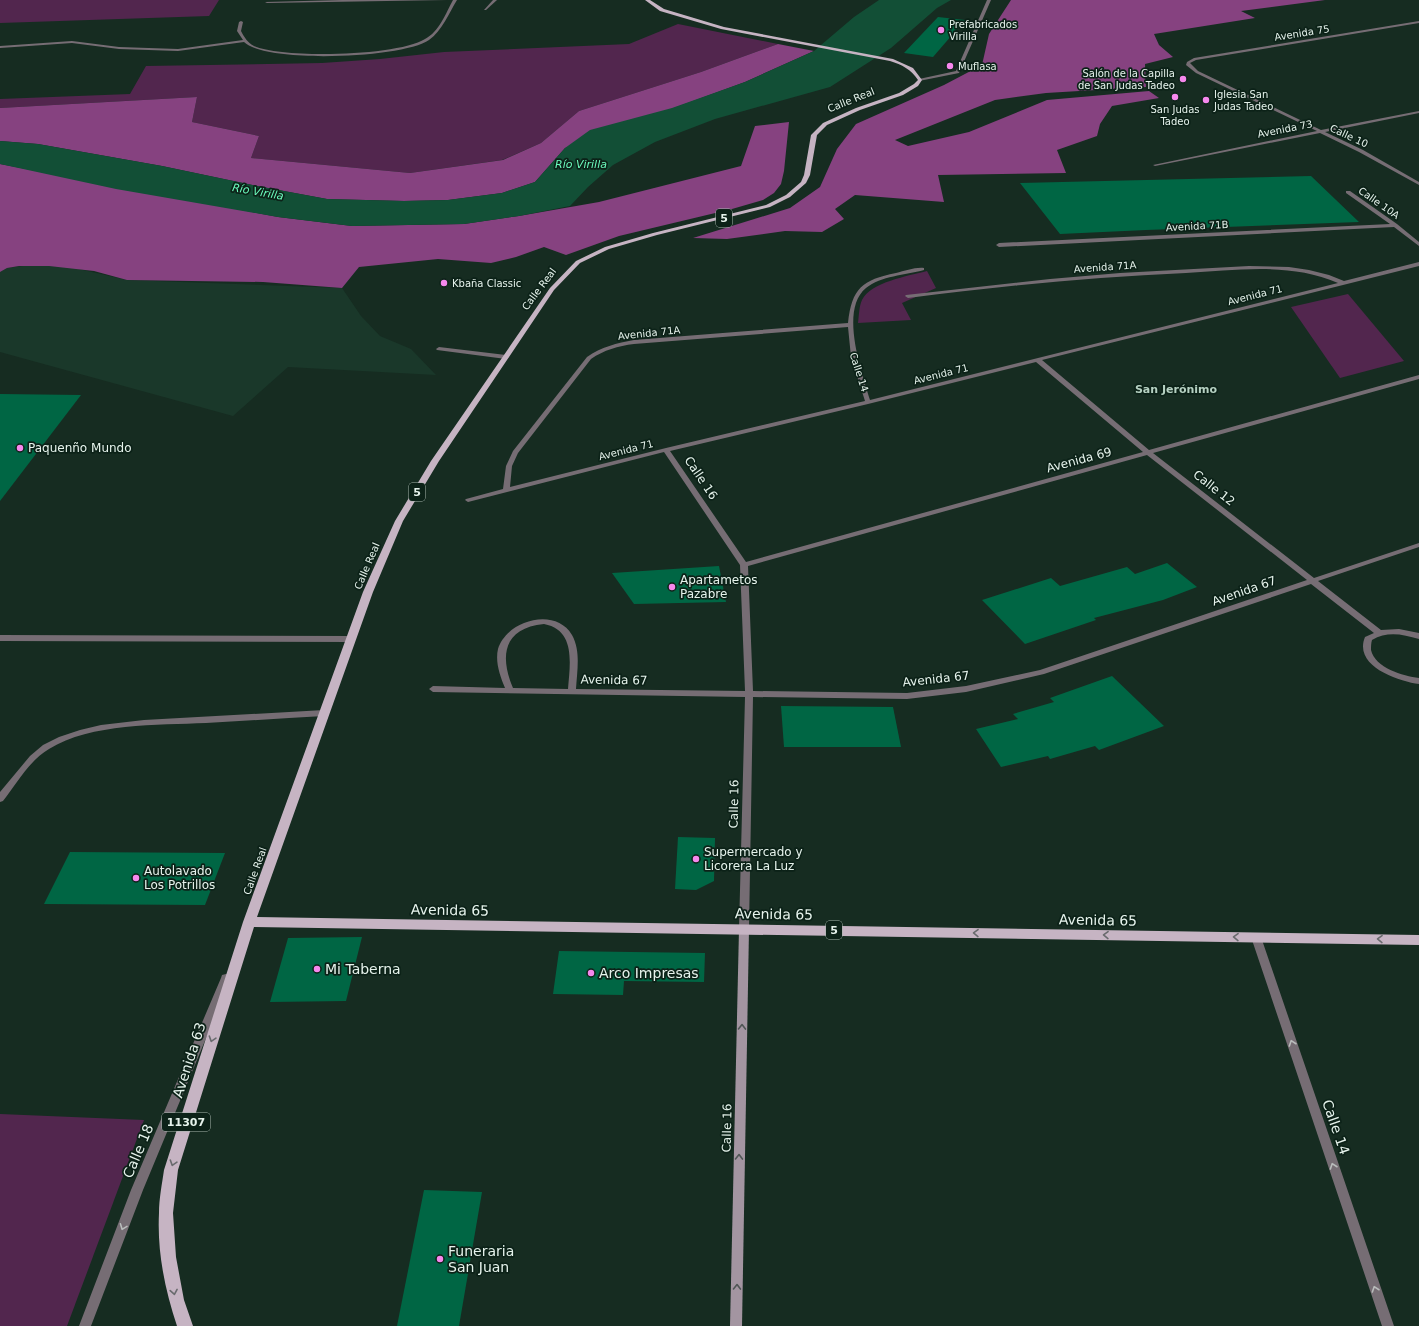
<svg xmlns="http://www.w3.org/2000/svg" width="1419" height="1326" font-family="'DejaVu Sans',sans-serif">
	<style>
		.built { fill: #1a382a }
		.green { fill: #52264e }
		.forest { fill: #864280 }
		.water { fill: #124f36 }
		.building { fill: #064 }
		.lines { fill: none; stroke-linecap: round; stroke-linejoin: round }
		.lane { fill: #766d74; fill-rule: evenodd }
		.street { fill: #766d74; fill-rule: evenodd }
		.secondary { fill: #a395a1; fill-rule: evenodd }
		.primary { fill: #c6b4c3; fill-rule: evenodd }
		.oneway { stroke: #696b6e }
		.oneway2 { stroke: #505656 }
		.oneway3 { stroke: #b9bdbc }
		.poi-dot { fill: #f688ed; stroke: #0c2218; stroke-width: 1.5 }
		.labels { text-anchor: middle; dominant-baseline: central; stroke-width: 3.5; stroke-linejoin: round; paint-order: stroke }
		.far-poi-label { font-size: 10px; fill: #e6f3ec; stroke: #0c2218; text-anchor: start }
		.far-street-label { font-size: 10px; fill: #e6f3ec; stroke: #0c2218 }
		.far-water-label { font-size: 11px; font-style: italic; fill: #6bfbbd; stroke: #0c2218 }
		.shield { fill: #0c2218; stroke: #a5b4ac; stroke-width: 1 }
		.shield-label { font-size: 11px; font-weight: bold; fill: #e6f3ec }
		.far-neighbourhood-label { font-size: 11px; font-weight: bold; fill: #b6d1c2; stroke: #0c2218 }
		.poi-label { font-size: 12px; fill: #e6f3ec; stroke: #0c2218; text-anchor: start }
		.street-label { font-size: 12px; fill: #e6f3ec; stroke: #0c2218 }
		.near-street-label { font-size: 14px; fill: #e6f3ec; stroke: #0c2218 }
		.near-poi-label { font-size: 14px; fill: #e6f3ec; stroke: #0c2218; text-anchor: start }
	</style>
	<rect width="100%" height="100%" fill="#162c21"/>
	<!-- built -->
	<polygon class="built" points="30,265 70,267 127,280 342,288 361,316 380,336 411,349 436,375 288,367 233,416 0,352 0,272 7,268"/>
	<!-- green -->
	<g class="green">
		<polygon points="0,0 219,0 209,16 0,23"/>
		<polygon points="678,24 778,44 701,72 579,111 541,143 502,160 410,173 251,158 259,136 192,122 197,97 0,108 0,99 130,94 146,66 322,63 380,59 444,52 629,44"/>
		<path d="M 927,271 L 936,288 L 902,303 L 911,320 L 858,323 C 859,316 859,306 862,300 C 871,282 908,276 927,271 Z"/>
		<polygon points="1348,294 1404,361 1340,378 1291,307"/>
		<polygon points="0,1114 144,1120 67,1326 0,1326"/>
	</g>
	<!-- forest -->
	<g class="forest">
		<polygon points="1011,0 1325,0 1241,11 1255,18 1154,34 1159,45 1173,57 1145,64 1146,87 1046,93 995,100 895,140 908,146 969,132 1047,100 1149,91 1159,98 1112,106 1100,124 1097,136 1057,150 1066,173 938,175 944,202 855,195 835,209 844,219 822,232 785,231 727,239 693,238 790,208 820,187 837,149 856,124 944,85 982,65 989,34"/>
		<polygon points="778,44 814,51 745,82 565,148 535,182 502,193 448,200 404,201 327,199 257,186 162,166 38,144 0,141 0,108 197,97 192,122 259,136 251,158 410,173 503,160 541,143 579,111 701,72"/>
		<polygon points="789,122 784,171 781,184 774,193 763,200 732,209 619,236 566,255 544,247 516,257 491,263 438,259 359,267 342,288 263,282 127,280 94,271 49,266 19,266 7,268 0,272 0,164 278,217 352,226 464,224 519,216 599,202 741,166 755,126"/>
	</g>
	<!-- water -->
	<polygon class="water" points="879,0 951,0 937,8 891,48 830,87 715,119 655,142 613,165 588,187 570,206 519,216 464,224 352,226 278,217 116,189 0,164 0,141 38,144 162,166 257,186 327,199 404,201 448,200 502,193 535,182 565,148 590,130 672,108 745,82 814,51 854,17"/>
	<!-- building -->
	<g class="building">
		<polygon points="938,17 965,20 933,57 904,53"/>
		<polygon points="1311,176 1359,222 1146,230 1060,234 1020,183"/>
		<polygon points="0,394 81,395 0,501"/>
		<polygon points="1167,563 1197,587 1163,600 1094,618 1096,620 1025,644 982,600 1051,578 1060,586 1127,567 1135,574"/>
		<polygon points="719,566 726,602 634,604 612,573"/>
		<polygon points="1112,676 1164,726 1099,750 1095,746 1050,759 1048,756 1001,767 976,729 1018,719 1013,714 1054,702 1050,698"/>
		<polygon points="781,706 893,707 901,747 784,747"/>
		<polygon points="678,837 715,838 714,881 696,890 675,889"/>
		<polygon points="70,852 225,853 205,905 44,904"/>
		<polygon points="362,937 346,1001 270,1002 288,938"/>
		<polygon points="559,951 705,953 704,982 624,981 623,995 553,994"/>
		<polygon points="424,1190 482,1192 459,1326 397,1326"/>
	</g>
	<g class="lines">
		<!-- lane -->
		<g class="lane">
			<polygon points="342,0 447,0 267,3 265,2"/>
			<path d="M 453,0 L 457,0 C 449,13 442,31 429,40 C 404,58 266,64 244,42 L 178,51 L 119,49 L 72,43 L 0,48 L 0,46 L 72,41 L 119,47 L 178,49 L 243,40 L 237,31 L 239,22 L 241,21 L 243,22 L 241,31 C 244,37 248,43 254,46 C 284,59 398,56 425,39 C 439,32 446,13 453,0 Z"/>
			<polygon points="493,0 497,0 486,10 484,10"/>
			<polygon points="987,0 991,0 959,73 919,81 919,79 956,71"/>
			<polygon points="439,347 506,355 509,357 506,359 437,350 436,349"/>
			<polygon points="0,635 351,636 355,639 351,642 0,641"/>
			<path d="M 324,710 L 327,711 L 328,713 L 327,715 L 324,716 C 285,718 245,721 206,723 C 158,725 91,723 49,749 C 29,761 17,783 3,801 L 0,802 L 0,792 L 30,756 L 43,745 L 59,737 L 80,730 L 101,725 L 144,720 Z"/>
		</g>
		<!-- street -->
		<g class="street">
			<polygon points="1419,21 1419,23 1196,60 1190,63 1198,71 1321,130 1419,111 1419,113 1325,132 1363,150 1419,182 1419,185 1359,152 1320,133 1155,166 1153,165 1317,131 1196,73 1186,65 1187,62 1194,58"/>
			<polygon points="1346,191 1350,191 1397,224 1419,242 1419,246 1394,227 999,247 996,245 999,243 1390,224 1346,193"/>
			<path d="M 1419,262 L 1419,266 L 1042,360 L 1149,450 L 1419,375 L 1419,379 L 1153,453 L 1314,578 L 1419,543 L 1419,547 L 1318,581 L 1381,630 L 1399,629 L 1419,633 L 1419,639 C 1402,634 1387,631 1372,640 C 1371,643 1371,647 1371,650 C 1375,668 1403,676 1419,678 L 1419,684 C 1398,681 1353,666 1365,637 L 1374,633 L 1311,584 L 1044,674 L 966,692 L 907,699 L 753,697 L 749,929 L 747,932 L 744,933 L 741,932 L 739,929 L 745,697 L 433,692 L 429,689 L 433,686 L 505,688 C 500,676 495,662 498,649 C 506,621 555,606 572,635 C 581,651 577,671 576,689 L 745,691 L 740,565 L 664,452 L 468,502 L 465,500 L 466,499 L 503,489 L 506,466 L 513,451 L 587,357 C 601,347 617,343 634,340 L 848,323 C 852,288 862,280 896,273 C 905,271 915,267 924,268 L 924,270 C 905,275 881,276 866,288 C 839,310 862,373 870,400 L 1338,283 C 1290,262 1237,270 1186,273 C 1093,277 1000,286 908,298 L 905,296 L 906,295 L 1050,279 L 1120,273 L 1249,266 L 1289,267 L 1309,270 L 1329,275 L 1344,281 ZM 848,327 L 851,357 L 865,401 L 666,448 L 510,487 L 512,466 L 518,453 L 591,359 C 604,350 618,346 634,344 ZM 1036,362 L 1143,452 L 746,562 L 670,451 L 868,404 ZM 1147,455 L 1307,580 L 1040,670 L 966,686 L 907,693 L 753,691 L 748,566 ZM 544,624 C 576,630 570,664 568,689 L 513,688 C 499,655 504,628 544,624 Z"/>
			<polygon points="1256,933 1260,934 1261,937 1394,1326 1382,1326 1251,937 1252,934"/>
			<polygon points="226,974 230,975 231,978 143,1190 91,1326 79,1326 131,1190 221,978 222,975"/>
		</g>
		<!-- secondary -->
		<polygon class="secondary" points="744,925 747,926 749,929 742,1326 730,1326 739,929 741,926"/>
		<!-- primary -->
		<path class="primary" d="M 645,0 L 650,0 L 664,9 L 724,27 L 893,59 L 913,68 L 922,80 L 918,86 L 903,95 L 860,110 L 827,125 L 817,135 L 810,175 L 806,183 L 790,197 L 770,207 L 657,235 L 609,249 L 580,263 L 554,290 L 439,461 L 403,521 L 373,592 L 257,917 L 1419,935 L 1419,945 L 254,927 L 178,1170 L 173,1213 L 176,1257 L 184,1300 L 193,1326 L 177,1326 C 165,1290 157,1252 159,1213 C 159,1199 162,1184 164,1170 L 243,922 L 363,592 L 395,521 L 431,461 L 550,288 L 576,261 L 605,247 L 653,233 L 766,205 L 786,195 L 801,182 L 804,175 L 811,135 L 823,123 L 856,108 L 899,93 L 914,84 L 918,80 C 911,69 902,65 890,61 L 721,29 L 660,11 Z"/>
	</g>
	<!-- one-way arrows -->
	<defs><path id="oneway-chevron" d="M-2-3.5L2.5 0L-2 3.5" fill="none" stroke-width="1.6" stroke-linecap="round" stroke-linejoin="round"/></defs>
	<g class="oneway">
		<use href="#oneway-chevron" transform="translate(976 933) rotate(-179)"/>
		<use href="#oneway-chevron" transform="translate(1106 935) rotate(-179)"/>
		<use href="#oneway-chevron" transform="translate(1236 937) rotate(-179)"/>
		<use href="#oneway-chevron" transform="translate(1380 939) rotate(-179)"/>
		<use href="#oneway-chevron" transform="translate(212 1039) rotate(108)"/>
		<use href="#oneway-chevron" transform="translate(173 1163) rotate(108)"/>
		<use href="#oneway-chevron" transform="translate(174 1292) rotate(80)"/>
	</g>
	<g class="oneway2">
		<use href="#oneway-chevron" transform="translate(742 1027) rotate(-89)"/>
		<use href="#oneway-chevron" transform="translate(739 1157) rotate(-89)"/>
		<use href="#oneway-chevron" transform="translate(737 1287) rotate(-89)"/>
	</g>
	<g class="oneway3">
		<use href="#oneway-chevron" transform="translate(1292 1043) rotate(-109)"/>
		<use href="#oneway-chevron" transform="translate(1333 1166) rotate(-109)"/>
		<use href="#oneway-chevron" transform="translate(123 1227) rotate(111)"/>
		<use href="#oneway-chevron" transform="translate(1375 1289) rotate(-109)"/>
	</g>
	<!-- markers -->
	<g class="poi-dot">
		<circle cx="941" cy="30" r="4"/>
		<circle cx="950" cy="66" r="4"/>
		<circle cx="1183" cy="79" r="4"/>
		<circle cx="1175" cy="97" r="4"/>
		<circle cx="1206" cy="100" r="4"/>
		<circle cx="444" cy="283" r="4"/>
		<circle cx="20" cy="448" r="4"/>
		<circle cx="672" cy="587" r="4"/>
		<circle cx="696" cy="859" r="4"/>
		<circle cx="136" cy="878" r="4"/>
		<circle cx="317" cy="969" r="4"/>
		<circle cx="591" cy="973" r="4"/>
		<circle cx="440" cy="1259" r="4"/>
	</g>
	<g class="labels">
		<!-- far-poi labels -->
		<g class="far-poi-label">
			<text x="949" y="24">Prefabricados<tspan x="949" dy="12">Virilla</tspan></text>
			<text x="958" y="66">Muflasa</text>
			<text x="1175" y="73" text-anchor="end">Salón de la Capilla<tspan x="1175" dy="12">de San Judas Tadeo</tspan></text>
			<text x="1214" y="94">Iglesia San<tspan x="1214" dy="12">Judas Tadeo</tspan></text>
			<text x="1175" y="109" text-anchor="middle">San Judas<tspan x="1175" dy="12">Tadeo</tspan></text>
			<text x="452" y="283">Kbaña Classic</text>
		</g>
		<!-- far-street labels -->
		<g class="far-street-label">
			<text transform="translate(1302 33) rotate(-9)">Avenida 75</text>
			<text transform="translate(851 100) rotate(-22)">Calle Real</text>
			<text transform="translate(1285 129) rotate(-11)">Avenida 73</text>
			<text transform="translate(1349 136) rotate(25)">Calle 10</text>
			<text transform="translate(1379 203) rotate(35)">Calle 10A</text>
			<text transform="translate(1197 226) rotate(-3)">Avenida 71B</text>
			<text transform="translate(1105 267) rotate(-4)">Avenida 71A</text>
			<text transform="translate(539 289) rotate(-53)">Calle Real</text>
			<text transform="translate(1255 295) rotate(-14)">Avenida 71</text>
			<text transform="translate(649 333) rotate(-6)">Avenida 71A</text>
			<text transform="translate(859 372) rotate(72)">Calle 14</text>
			<text transform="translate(941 374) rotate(-14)">Avenida 71</text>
			<text transform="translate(626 450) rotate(-14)">Avenida 71</text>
			<text transform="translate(367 566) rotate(-67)">Calle Real</text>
			<text transform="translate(255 871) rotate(-70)">Calle Real</text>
		</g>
		<!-- far-water labels -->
		<g class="far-water-label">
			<text x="581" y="164">Río Virilla</text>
			<text transform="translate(258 192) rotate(10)">Río Virilla</text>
		</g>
		<!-- shield labels -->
		<g class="shield">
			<rect x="716" y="209" width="16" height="18" rx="3"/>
			<rect x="409" y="483" width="16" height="18" rx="3"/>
			<rect x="826" y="921" width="16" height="18" rx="3"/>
			<rect x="162" y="1113" width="48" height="18" rx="3"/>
		</g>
		<g class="shield-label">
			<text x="724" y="218">5</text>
			<text x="417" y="492">5</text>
			<text x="834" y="930">5</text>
			<text x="186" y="1122">11307</text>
		</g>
		<!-- far-neighbourhood labels -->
		<g class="far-neighbourhood-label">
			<text x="1176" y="389">San Jerónimo</text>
		</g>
		<!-- poi labels -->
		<g class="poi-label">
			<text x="28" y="448">Paquenño Mundo</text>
			<text x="680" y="580">Apartametos<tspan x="680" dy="14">Pazabre</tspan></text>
			<text x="704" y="852">Supermercado y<tspan x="704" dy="14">Licorera La Luz</tspan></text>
			<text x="144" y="871">Autolavado<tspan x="144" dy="14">Los Potrillos</tspan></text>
		</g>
		<!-- street labels -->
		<g class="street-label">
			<text transform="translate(1079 460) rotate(-15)">Avenida 69</text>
			<text transform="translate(701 478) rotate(56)">Calle 16</text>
			<text transform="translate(1214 488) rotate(38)">Calle 12</text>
			<text transform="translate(1244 591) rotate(-19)">Avenida 67</text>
			<text transform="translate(936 679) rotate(-6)">Avenida 67</text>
			<text transform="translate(614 680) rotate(1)">Avenida 67</text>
			<text transform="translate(734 804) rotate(-89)">Calle 16</text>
			<text transform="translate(727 1128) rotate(-89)">Calle 16</text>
		</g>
		<!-- near-street labels -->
		<g class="near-street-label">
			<text transform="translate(450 910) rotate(1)">Avenida 65</text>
			<text transform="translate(774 914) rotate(1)">Avenida 65</text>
			<text transform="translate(1098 920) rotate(1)">Avenida 65</text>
			<text transform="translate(189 1060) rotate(-72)">Avenida 63</text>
			<text transform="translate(1336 1127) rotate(71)">Calle 14</text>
			<text transform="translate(138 1151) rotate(-67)">Calle 18</text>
		</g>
		<!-- near-poi labels -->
		<g class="near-poi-label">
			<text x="325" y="969">Mi Taberna</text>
			<text x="599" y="973">Arco Impresas</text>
			<text x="448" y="1251">Funeraria<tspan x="448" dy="16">San Juan</tspan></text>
		</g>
	</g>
</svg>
